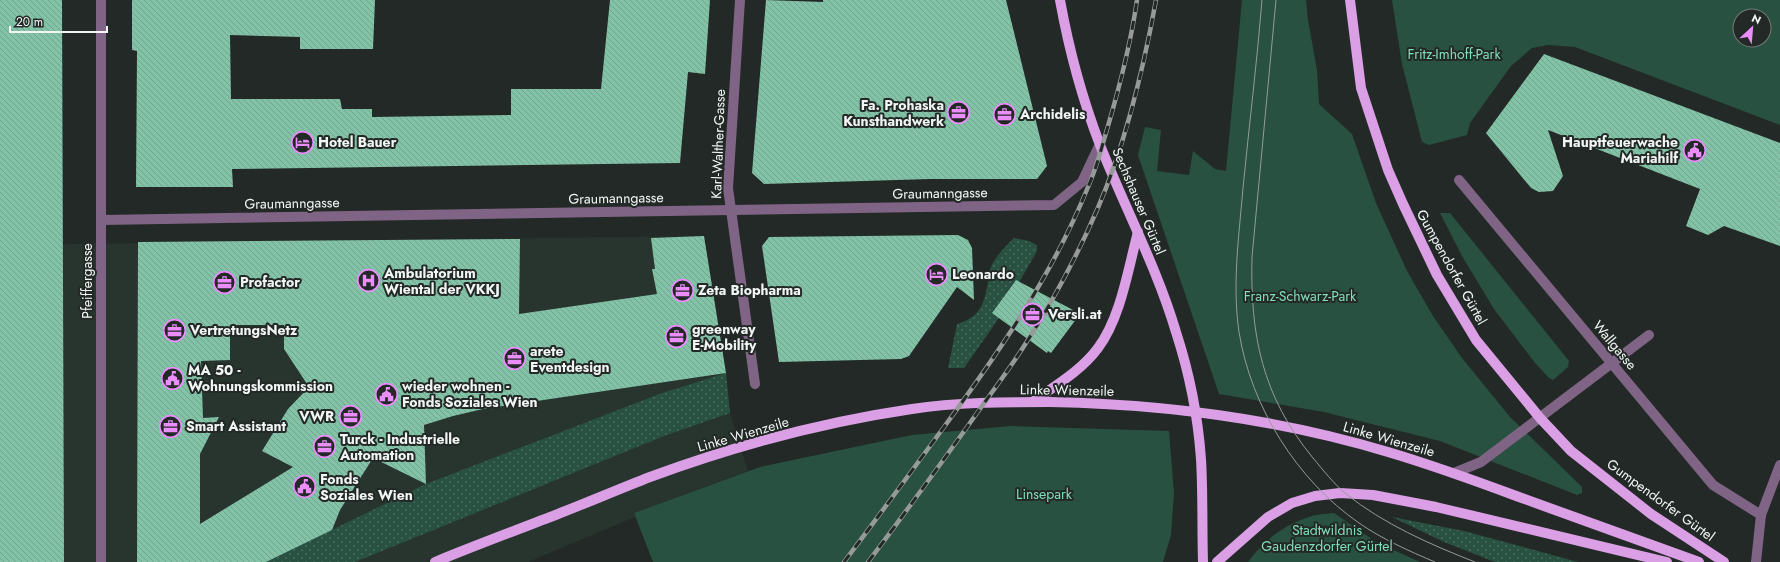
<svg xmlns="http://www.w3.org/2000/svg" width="1780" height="562" font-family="Jost,sans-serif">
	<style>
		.built { fill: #28352f }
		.grass { fill: url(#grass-dots) }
		.green { fill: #285141; fill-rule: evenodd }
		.building { fill: url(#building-back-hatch); fill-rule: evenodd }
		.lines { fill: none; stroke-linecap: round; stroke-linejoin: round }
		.minor { stroke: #806485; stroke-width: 10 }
		.major { stroke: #da9fe4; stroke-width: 10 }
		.tram { stroke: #969b99; stroke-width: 1 }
		.rail-casing { stroke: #969b99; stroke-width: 4.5 }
		.rail { stroke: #232926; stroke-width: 3; stroke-dasharray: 9; stroke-linecap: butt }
		.labels { text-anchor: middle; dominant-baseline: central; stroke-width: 4; stroke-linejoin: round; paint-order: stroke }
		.park-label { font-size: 14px; fill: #80dfb9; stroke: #232926 }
		.poi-label { font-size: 14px; font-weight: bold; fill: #f1f6f4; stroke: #232926; text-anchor: start }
		.street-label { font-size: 14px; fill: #f1f6f4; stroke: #232926 }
	</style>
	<defs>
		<pattern id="grass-dots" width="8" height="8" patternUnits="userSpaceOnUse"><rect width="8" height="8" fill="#285141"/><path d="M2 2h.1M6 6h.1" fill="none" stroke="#486b5d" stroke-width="1.8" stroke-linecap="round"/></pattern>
		<pattern id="building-back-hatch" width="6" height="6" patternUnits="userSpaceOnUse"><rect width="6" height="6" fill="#82c2a7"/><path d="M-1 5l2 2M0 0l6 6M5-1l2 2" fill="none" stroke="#74a490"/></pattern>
	</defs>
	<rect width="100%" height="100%" fill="#232926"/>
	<!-- built -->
	<polygon class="built" points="704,236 726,373 730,413 748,471 634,513 635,517 528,562 0,562 0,245"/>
	<!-- grass -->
	<g class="grass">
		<path d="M 1014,238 L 1029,241 L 1037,245 L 1037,251 L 1018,284 L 1014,282 L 992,313 L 999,318 L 964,368 L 948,368 L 957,324 C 980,317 984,305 988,282 C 988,278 989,272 991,267 C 996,256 1005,247 1014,238 Z"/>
		<polygon points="726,373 730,413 664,436 355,562 266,562 426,484 662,393"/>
		<polygon points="1392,517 1464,531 1578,562 1495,562 1444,542"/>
	</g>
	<!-- green -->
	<g class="green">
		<polygon points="1242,0 1306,0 1308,20 1317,70 1319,104 1352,134 1376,203 1407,271 1433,316 1462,358 1510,417 1582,487 1582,493 1577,495 1440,441 1324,412 1219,394 1138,155 1145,127 1161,130 1157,171 1189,175 1193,151 1215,169 1226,171"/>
		<path d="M 1392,0 L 1780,0 L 1780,125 L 1575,47 L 1548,45 L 1532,48 L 1511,66 L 1470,123 L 1467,135 L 1429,145 L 1422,142 L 1402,64 ZM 1740,16 L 1764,16 L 1764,40 L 1740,40 Z"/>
		<polygon points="1440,213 1450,213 1569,361 1568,367 1553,380 1549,378 1535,363 1494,309 1462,256"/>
		<polygon points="1011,426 1169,431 1174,493 1171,535 1163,562 653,562 634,513 760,467 912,435"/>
		<path d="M 1334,513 L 1376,542 L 1420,562 L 1248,562 C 1262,542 1285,524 1309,517 C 1317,514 1326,514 1334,513 Z"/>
	</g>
	<!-- building -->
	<g class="building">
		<polygon points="0,0 62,0 64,562 0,562"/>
		<polygon points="132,0 375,0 373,49 300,49 300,37 230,35 231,99 340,99 342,109 372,109 372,117 511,115 511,89 601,89 610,0 710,0 705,74 688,72 680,163 232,169 233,187 136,187 137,51 132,50"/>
		<polygon points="766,0 823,2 823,0 1006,0 1047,166 1037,179 930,179 764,184 752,173"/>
		<polygon points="1544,54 1780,143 1780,246 1724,226 1708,235 1686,226 1700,189 1548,130 1563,176 1553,191 1539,192 1531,188 1486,133"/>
		<polygon points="958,235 968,240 972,248 974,300 957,287 909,356 901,359 779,362 762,246 769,237"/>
		<path d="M 704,236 L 726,373 L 483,409 L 453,416 L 424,425 L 426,484 L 373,458 L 340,510 L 332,530 L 266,562 L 137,562 L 138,242 L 520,239 L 519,314 L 657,294 L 652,269 L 655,269 L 651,238 ZM 230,325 L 284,325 L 284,349 L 309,387 L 288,409 L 262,451 L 293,467 L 200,524 L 200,454 L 219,417 L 203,418 L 201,361 L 230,360 Z"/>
		<polygon points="1016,280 1075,311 1073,316 1077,318 1051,353 1048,351 1047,353 992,313"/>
	</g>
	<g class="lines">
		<!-- minor -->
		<g class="minor">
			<polyline points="101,0 101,562"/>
			<polyline points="740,0 728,188 755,384"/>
			<polyline points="1459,180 1713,485 1761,515"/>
			<polyline points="101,220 1054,205 1082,182 1100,144"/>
			<polyline points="1454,473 1481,462 1649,335"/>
			<polyline points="1756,562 1761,515 1780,465"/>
		</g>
		<!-- major -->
		<g class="major">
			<path d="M 1060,0 C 1069,50 1082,98 1100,145 C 1125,208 1157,268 1176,332 C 1189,372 1198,417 1201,459 C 1203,493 1202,528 1203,562"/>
			<polyline points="1350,0 1361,88 1388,170 1403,204 1437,275 1476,340 1540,418 1571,451 1651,514 1724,562"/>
			<path d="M 1032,402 C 1055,386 1081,371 1098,348 C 1121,317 1128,269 1138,232"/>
			<path d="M 435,562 C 476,545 517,530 558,514 C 589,502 619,489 650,477 C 734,446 823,422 912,409 C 957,402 1004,402 1050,402 C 1164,404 1278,419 1388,452 C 1432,465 1476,481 1519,497 C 1579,519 1639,540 1699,562"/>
			<polyline points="1217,562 1268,517 1292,503 1315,496 1340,493 1373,495 1436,507 1667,562"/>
		</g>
		<!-- tram -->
		<g class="tram">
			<path d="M 1262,0 C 1257,63 1249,126 1243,188 C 1239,236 1232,284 1239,332 C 1251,407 1297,480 1359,523 C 1382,539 1409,551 1435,562"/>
			<path d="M 1276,0 L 1252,257 C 1250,335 1262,396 1313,458 C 1323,470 1334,484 1346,494 C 1384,524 1429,544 1475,562"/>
		</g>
		<defs>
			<g id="rail">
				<path d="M 844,562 C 878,517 911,472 944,427 C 999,352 1053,274 1088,187 C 1097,167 1102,146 1108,126 C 1120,85 1131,42 1137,0"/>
				<path d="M 868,562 C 901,519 933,474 965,430 C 985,401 1007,373 1026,343 C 1053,301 1077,256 1097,210 C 1126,143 1143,71 1156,0"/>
			</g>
		</defs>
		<!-- rail casing -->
		<use href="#rail" class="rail-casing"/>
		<!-- rail -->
		<use href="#rail" class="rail"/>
	</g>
	<!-- icons -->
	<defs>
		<symbol id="office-ring" viewBox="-11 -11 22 22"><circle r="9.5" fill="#232926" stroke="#eb8dfc" stroke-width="1.5"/><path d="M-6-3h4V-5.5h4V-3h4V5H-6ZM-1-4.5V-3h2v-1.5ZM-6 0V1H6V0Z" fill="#eb8dfc"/></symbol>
		<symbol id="hotel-ring" viewBox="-11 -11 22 22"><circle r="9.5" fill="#232926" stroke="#eb8dfc" stroke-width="1.5"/><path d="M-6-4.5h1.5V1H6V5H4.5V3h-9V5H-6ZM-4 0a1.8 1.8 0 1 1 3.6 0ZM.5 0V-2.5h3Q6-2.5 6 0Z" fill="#eb8dfc"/></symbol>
		<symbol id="civic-ring" viewBox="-11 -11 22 22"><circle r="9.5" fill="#232926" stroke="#eb8dfc" stroke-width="1.5"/><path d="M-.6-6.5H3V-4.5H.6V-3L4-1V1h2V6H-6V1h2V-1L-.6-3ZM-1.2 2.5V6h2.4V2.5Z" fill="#eb8dfc"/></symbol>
		<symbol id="hospital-ring" viewBox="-11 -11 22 22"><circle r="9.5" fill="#232926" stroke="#eb8dfc" stroke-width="1.5"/><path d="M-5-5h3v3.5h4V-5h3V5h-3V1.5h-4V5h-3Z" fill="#eb8dfc"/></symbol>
	</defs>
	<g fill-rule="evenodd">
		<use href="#office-ring" x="946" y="100" width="25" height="25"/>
		<use href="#office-ring" x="992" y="102" width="25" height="25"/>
		<use href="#hotel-ring" x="290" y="130" width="25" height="25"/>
		<use href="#civic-ring" x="1682" y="138" width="25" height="25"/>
		<use href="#hotel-ring" x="924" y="262" width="25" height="25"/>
		<use href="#hospital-ring" x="356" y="268" width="25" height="25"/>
		<use href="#office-ring" x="212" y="270" width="25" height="25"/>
		<use href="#office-ring" x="670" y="278" width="25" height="25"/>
		<use href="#office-ring" x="1020" y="302" width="25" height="25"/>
		<use href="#office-ring" x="162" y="318" width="25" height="25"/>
		<use href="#office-ring" x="664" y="324" width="25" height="25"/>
		<use href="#office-ring" x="502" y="346" width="25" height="25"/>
		<use href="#civic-ring" x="160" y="366" width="25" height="25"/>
		<use href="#civic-ring" x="374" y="382" width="25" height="25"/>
		<use href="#office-ring" x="338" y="404" width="25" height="25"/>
		<use href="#office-ring" x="158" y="414" width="25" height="25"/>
		<use href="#office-ring" x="312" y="434" width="25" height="25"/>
		<use href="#civic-ring" x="292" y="474" width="25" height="25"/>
	</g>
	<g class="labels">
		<!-- park labels -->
		<g class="park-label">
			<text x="1454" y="54">Fritz-Imhoff-Park</text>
			<text x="1300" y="296">Franz-Schwarz-Park</text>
			<text x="1044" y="494">Linsepark</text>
			<text x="1327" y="530">Stadtwildnis<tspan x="1327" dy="16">Gaudenzdorfer Gürtel</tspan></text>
		</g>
		<!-- poi labels -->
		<g class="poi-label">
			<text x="944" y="105" text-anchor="end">Fa. Prohaska<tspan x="944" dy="16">Kunsthandwerk</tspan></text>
			<text x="1020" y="114">Archidelis</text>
			<text x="318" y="142">Hotel Bauer</text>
			<text x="1678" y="142" text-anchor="end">Hauptfeuerwache<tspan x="1678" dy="16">Mariahilf</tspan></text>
			<text x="384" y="273">Ambulatorium<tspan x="384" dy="16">Wiental der VKKJ</tspan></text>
			<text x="952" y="274">Leonardo</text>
			<text x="240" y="282">Profactor</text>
			<text x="698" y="290">Zeta Biopharma</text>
			<text x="1048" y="314">Versli.at</text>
			<text x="692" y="329">greenway<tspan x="692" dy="16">E-Mobility</tspan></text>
			<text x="190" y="330">VertretungsNetz</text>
			<text x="530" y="351">arete<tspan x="530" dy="16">Eventdesign</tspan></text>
			<text x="188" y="370">MA 50 -<tspan x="188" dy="16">Wohnungskommission</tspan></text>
			<text x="402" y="386">wieder wohnen -<tspan x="402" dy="16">Fonds Soziales Wien</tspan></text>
			<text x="334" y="416" text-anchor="end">VWR</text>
			<text x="186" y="426">Smart Assistant</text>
			<text x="340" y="439">Turck - Industrielle<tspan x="340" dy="16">Automation</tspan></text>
			<text x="320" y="479">Fonds<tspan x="320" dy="16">Soziales Wien</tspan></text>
		</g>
		<!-- street labels -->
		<g class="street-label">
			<text transform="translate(718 144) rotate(-88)">Karl-Walther-Gasse</text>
			<text transform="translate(940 193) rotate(-1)">Graumanngasse</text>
			<text transform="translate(616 198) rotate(-1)">Graumanngasse</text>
			<text transform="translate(1139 201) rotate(67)">Sechshauser Gürtel</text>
			<text transform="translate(292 203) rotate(-1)">Graumanngasse</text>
			<text transform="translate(1452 267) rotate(61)">Gumpendorfer Gürtel</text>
			<text transform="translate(87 281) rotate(-90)">Pfeiffergasse</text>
			<text transform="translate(1615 345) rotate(50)">Wallgasse</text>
			<text transform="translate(1067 390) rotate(1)">Linke Wienzeile</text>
			<text transform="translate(743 434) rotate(-16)">Linke Wienzeile</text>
			<text transform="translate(1389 439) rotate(16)">Linke Wienzeile</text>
			<text transform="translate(1661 500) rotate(36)">Gumpendorfer Gürtel</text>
		</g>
	</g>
	<!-- north arrow -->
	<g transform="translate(1752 28) rotate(26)"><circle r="19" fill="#232926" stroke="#757b78"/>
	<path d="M0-3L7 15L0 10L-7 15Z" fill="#eb8dfc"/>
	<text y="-6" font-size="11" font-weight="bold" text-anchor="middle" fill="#f1f6f4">N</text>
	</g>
	<!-- scale -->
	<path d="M10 26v6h97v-6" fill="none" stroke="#f1f6f4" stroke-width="2"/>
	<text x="16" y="26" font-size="12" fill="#f1f6f4" stroke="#232926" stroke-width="3" paint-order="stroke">20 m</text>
</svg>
